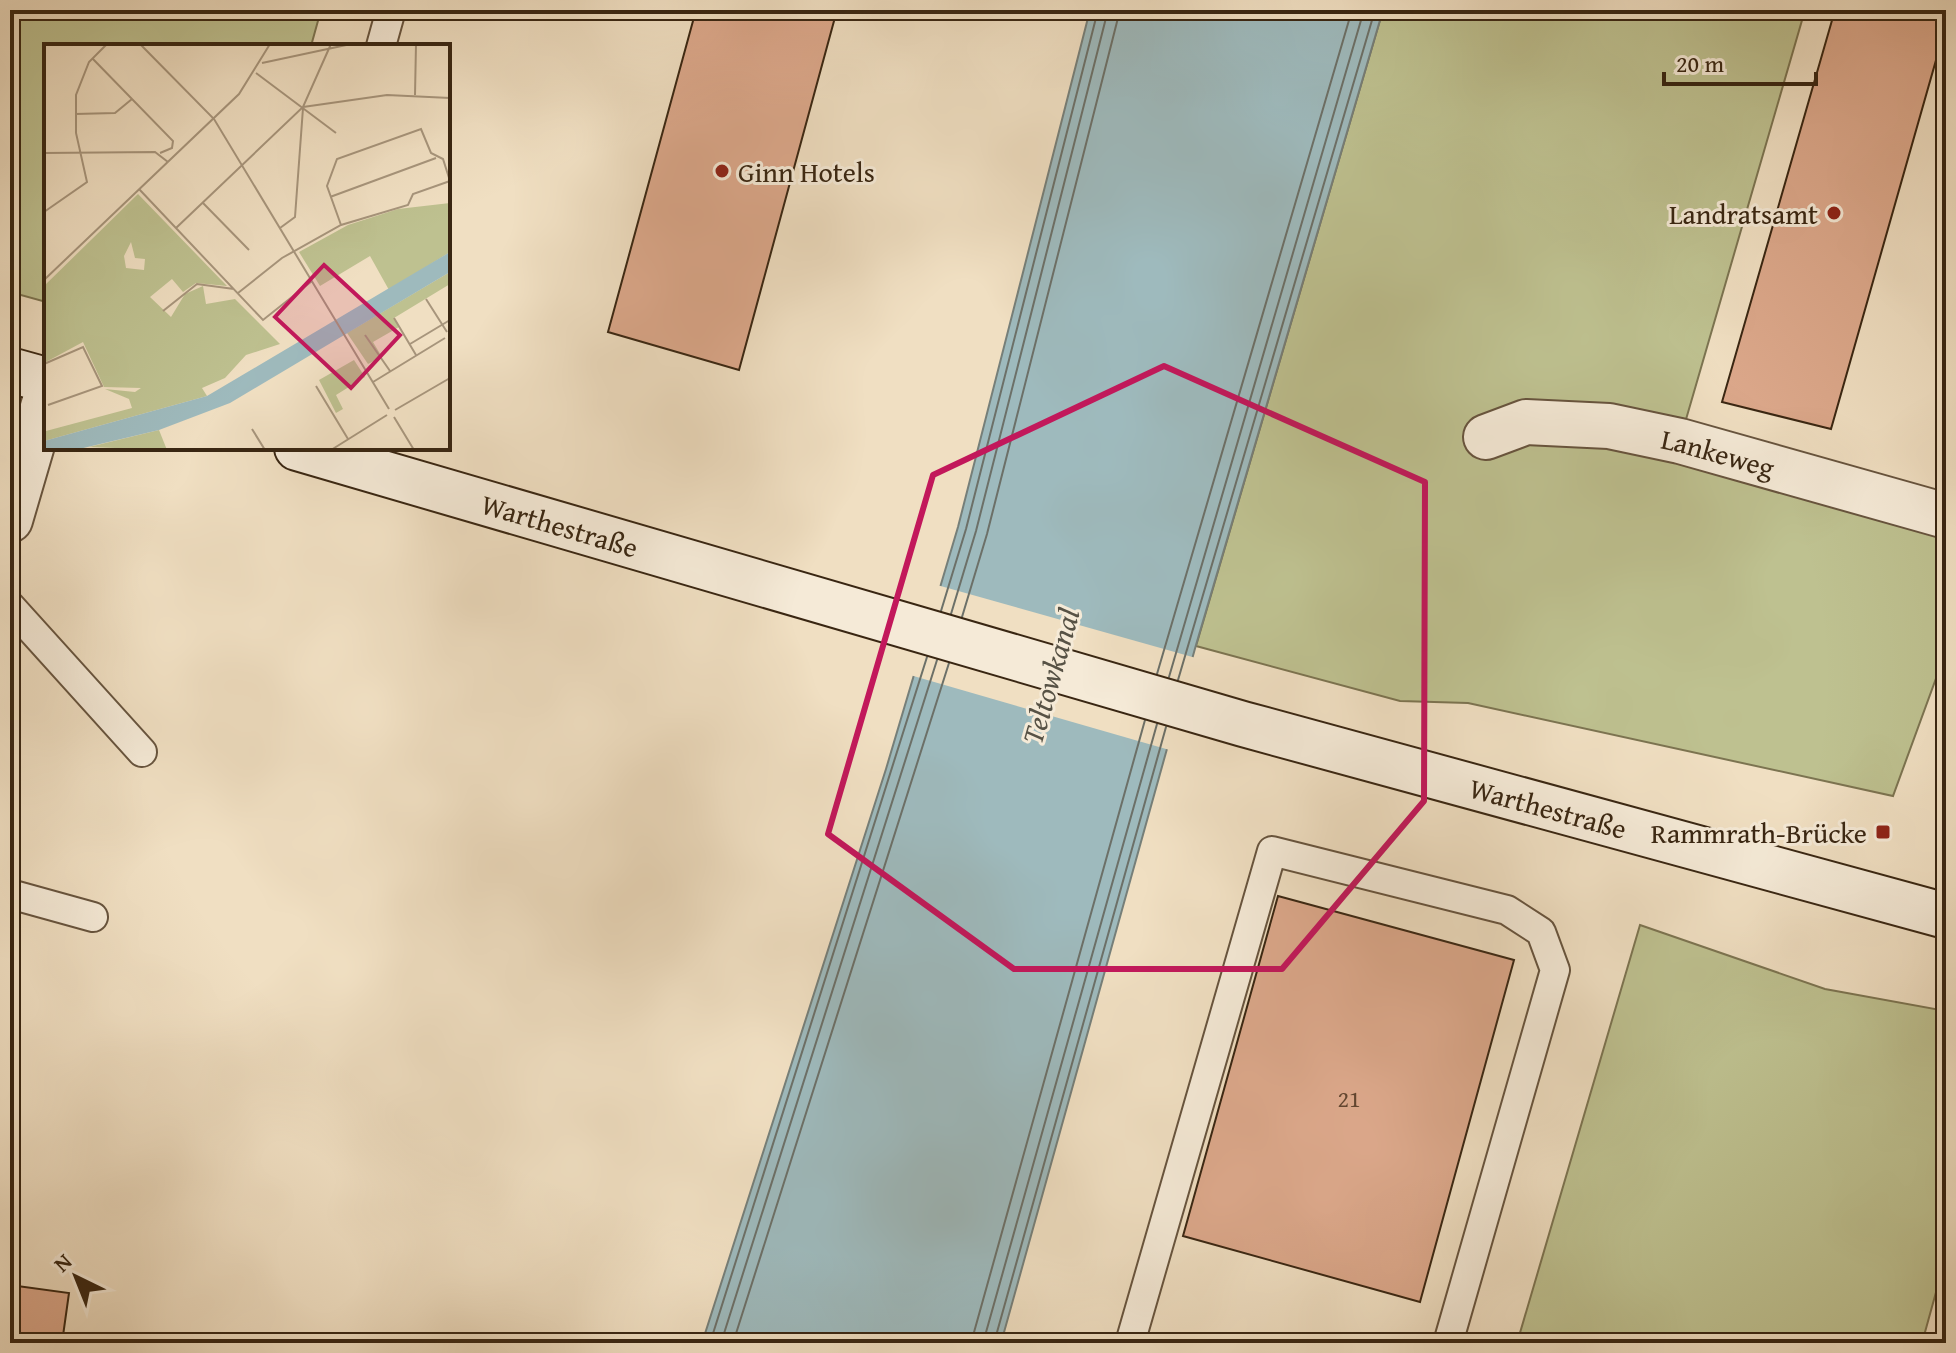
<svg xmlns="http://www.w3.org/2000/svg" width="1956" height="1353" font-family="'Gentium Book Plus',serif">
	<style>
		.green { fill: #bec190; stroke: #7c7451; stroke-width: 2 }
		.water { fill: #9ebabd; stroke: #767f79; stroke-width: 2 }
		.pier { fill: #f0dfc2 }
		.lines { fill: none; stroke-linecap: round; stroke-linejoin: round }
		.shore { stroke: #6c7068; stroke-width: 2 }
		.building { fill: #dca88b; stroke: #392612; stroke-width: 2 }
		.lane-casing { stroke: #67543e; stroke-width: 32 }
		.street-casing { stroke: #67543e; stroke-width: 48 }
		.secondary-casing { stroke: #392612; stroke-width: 48 }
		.lane { stroke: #f5ead7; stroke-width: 28 }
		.street { stroke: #f5ead7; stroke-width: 44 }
		.secondary { stroke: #f5ead7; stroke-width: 44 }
		.marked { fill: none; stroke: #c2185b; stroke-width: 6; stroke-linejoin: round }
		.poi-dot { fill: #8f2418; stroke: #f5ead7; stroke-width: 3 }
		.labels { text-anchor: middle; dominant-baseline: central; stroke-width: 6; stroke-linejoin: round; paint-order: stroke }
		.number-label { font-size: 24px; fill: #624630 }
		.poi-label { font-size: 28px; fill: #392612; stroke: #f5ead7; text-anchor: end }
		.street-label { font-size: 28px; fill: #392612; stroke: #f5ead7 }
		.water-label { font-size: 30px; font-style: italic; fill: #575245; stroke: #f5ead7 }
		.inset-road { fill: none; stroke: #a7957c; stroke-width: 2 }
		.view { fill: #c2185b; fill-opacity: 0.15; stroke: #c2185b; stroke-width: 4 }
		.inset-edge { fill: none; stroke: #392612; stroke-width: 4 }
	</style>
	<rect width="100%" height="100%" fill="#f0dfc2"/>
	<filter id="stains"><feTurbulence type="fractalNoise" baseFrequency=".0025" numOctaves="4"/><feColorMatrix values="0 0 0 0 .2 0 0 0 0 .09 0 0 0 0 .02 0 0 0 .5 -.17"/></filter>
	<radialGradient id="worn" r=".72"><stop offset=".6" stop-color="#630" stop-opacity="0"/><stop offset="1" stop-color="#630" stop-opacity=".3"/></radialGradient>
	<!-- green -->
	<g class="green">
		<polygon points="10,10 321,10 311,46 46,46 46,302 10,292"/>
		<polygon points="1383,10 1805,10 1680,440 1946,516 1946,651 1893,796 1468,703 1400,701 1196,646"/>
		<polygon points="1640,925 1825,989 1946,1011 1946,1256 1922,1343 1517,1343"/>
	</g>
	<!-- water -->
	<polygon class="water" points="1090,10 1383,10 1196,645 1001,1343 702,1343 886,769 958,527"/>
	<!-- pier -->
	<polygon class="pier" points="937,585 1196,658 1173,751 910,675"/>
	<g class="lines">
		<!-- shore -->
		<g class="shore">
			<polyline points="941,611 966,529 1098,10"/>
			<polyline points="951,614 976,531 1108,10"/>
			<polyline points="962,617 987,534 1120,10"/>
			<polyline points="1157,674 1352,10"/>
			<polyline points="1169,677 1364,10"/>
			<polyline points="1178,680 1375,10"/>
			<polyline points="710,1343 927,657"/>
			<polyline points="721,1343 937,660"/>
			<polyline points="733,1343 949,663"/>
			<polyline points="971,1343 1145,720"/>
			<polyline points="983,1343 1157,724"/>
			<polyline points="994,1343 1166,727"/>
		</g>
	</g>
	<!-- building -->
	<g class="building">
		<polygon points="696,10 837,10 739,370 608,332"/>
		<polygon points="1835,10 1946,10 1946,25 1831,429 1722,402"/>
		<polygon points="1278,896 1514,960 1420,1302 1183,1236"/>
		<polygon points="10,1285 69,1293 62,1343 10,1343"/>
	</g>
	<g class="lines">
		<defs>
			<g id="lane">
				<polyline points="381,46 391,10"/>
				<polyline points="10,606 142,752"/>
				<polyline points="10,894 93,917"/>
				<polyline points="1130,1343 1272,851 1507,910 1541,932 1555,970 1448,1343"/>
			</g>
			<g id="street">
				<path id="s1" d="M 1486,437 L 1526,422 L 1609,426 L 1680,441 L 1946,516"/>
				<polyline points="10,520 46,397"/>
			</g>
			<g id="secondary">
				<polyline points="10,370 46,380"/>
				<path id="s2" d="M 297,448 L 1243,724 L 1946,916"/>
			</g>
		</defs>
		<!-- lane casing -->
		<use href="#lane" class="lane-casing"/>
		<!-- street casing -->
		<use href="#street" class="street-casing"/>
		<!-- secondary casing -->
		<use href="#secondary" class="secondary-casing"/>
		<!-- lane -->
		<use href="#lane" class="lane"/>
		<!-- street -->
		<use href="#street" class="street"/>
		<!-- secondary -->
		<use href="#secondary" class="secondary"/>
	</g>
	<!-- marked area -->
	<path class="marked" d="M 1164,366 L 1425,482 L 1424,801 L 1282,969 L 1014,969 L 828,834 L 933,475 Z"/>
	<!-- markers -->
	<g class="poi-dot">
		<circle cx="722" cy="171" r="8"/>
		<circle cx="1834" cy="213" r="8"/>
		<rect x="1875" y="824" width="16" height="16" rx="4"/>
	</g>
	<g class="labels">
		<!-- number labels -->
		<g class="number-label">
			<text x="1349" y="1098">21</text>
		</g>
		<!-- poi labels -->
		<g class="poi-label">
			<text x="738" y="171" text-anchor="start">Ginn Hotels</text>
			<text x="1818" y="213">Landratsamt</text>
			<text x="1867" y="832">Rammrath-Brücke</text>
		</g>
		<!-- street labels -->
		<g class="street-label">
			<text stroke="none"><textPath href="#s1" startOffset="238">Lankeweg</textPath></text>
			<text stroke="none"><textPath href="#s2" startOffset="274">Warthestraße</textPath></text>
			<text stroke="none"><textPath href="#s2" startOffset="1302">Warthestraße</textPath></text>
		</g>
		<!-- water labels -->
		<g class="water-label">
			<text transform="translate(1050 676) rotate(-74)">Teltowkanal</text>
		</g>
	</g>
	<!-- overview -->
	<g transform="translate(44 44)">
		<rect width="406" height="406" fill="#f0dfc2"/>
		<path d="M 94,150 L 183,242 L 152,239 L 139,248 L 128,235 L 106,253 L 127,273 L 141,250 L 159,242 L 162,260 L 191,255 L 236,300 L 202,311 L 181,334 L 158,344 L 163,352 L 0,397 L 0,382 L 2,387 L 88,364 L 85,355 L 61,345 L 91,348 L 97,344 L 60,343 L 39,298 L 0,319 L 0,242 ZM 87,198 L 91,214 L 101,215 L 100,226 L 82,224 L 80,212 ZM 406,159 L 406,208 L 345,246 L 326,212 L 276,242 L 255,208 L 304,181 L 354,165 ZM 406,228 L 406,240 L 350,274 L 355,283 L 329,298 L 338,313 L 324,320 L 303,289 ZM 310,316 L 321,333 L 292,351 L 299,365 L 292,369 L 275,336 ZM 115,386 L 123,406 L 45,403 Z" fill="#bec190" fill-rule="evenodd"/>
		<path d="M 406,208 L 406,228 L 186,359 L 115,386 L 31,406 L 0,406 L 0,397 L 163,352 Z" fill="#9ebabd"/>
		<path class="inset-road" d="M 96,0 L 170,75 L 345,365M 48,14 L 129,97 L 128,104 L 116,109M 218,19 L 307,0M 212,29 L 292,89M 371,51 L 372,0M 259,63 L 343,51 L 406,54M 31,70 L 71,69 L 88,55M 0,109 L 111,108 L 124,118M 95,145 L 219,276 L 268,237M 286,153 L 392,114M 159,159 L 205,206M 0,168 L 43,138 L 32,89 L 32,51 L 45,18 L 63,0M 297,181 L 283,142 L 293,115 L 377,85 L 387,109 L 399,115 L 406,137M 132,184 L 259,63 L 287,0M 236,184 L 251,173 L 259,64M 0,236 L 195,50 L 226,0M 194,249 L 238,214 L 297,181 L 364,161 L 369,150 L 406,137M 382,255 L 403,288M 119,267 L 153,240 L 190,245M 350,274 L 372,311M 321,291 L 346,327M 366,300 L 406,276M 0,320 L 39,303 L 58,342 L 4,361M 329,338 L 401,294M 272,342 L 304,395M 351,366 L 406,334M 350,373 L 370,406M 208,385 L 221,406M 287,406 L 343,371"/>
		<path class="view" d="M 280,221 L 356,291 L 307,344 L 231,273 Z"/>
		<rect width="406" height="406" class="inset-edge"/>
	</g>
	<!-- margin -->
	<rect width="1956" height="1353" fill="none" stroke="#f0dfc2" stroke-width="40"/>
	<rect x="12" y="12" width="1932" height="1329" fill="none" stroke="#392612" stroke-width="4"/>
	<rect x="20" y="20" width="1916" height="1313" fill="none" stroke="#392612" stroke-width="2"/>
	<!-- north arrow -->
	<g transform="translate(76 1277) rotate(317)" stroke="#f5ead7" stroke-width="6" paint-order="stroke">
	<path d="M0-6L14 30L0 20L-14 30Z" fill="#392612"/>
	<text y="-12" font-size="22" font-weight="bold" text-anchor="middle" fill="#392612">N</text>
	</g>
	<!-- scale -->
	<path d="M1664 72v12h152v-12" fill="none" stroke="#392612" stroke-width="4"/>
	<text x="1676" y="72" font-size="24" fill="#392612" stroke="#f5ead7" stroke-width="6" paint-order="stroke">20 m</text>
	<rect width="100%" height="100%" filter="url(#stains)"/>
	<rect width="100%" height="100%" fill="url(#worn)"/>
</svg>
